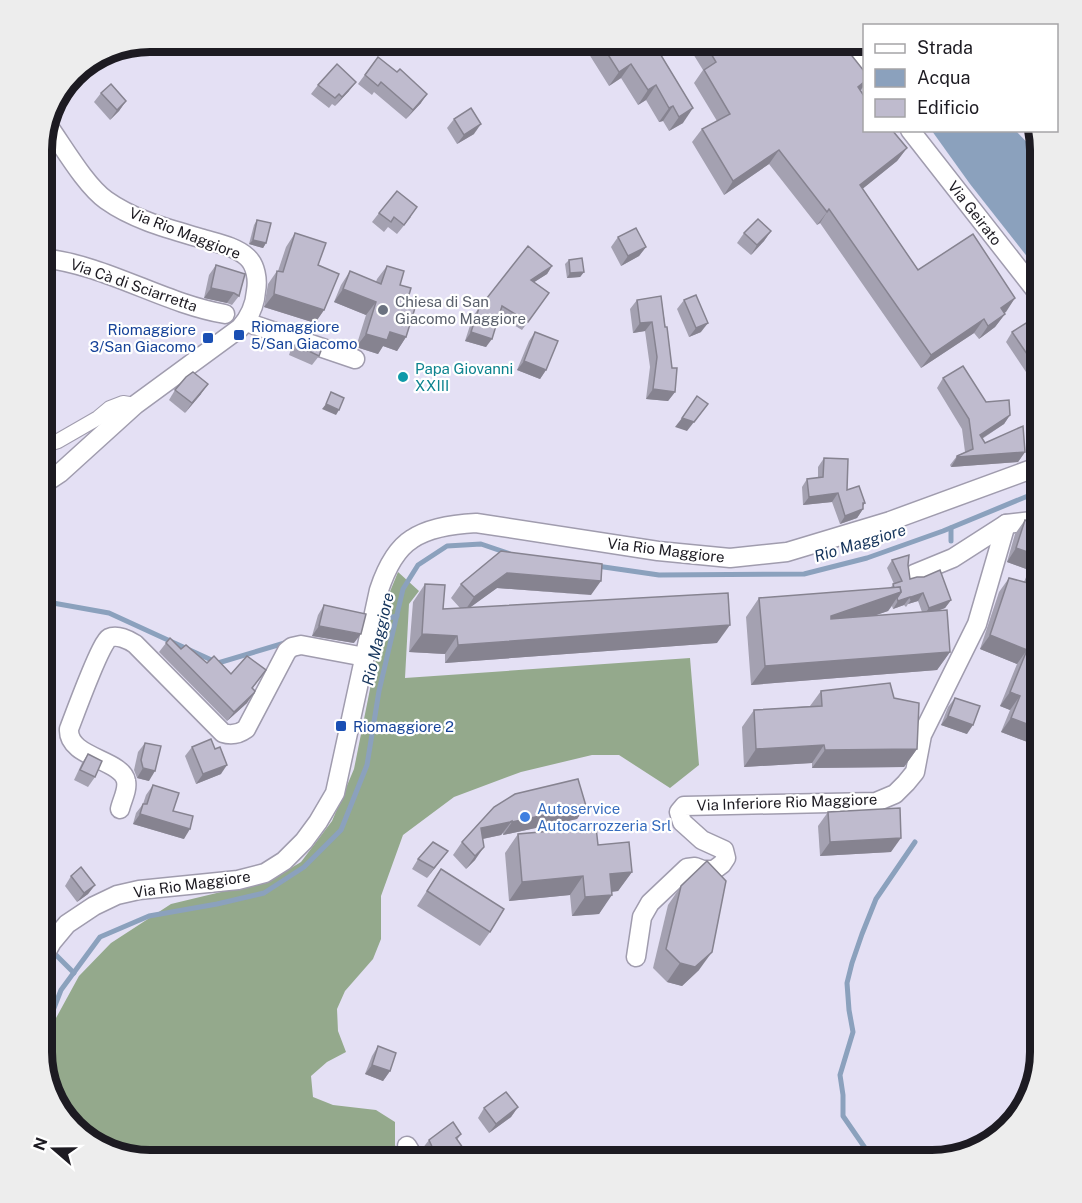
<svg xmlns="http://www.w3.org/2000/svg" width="1082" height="1203" font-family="'Public Sans',sans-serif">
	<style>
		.forest { fill: #94a98c }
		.water { fill: #8ba1bd }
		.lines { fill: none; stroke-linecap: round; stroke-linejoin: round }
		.stream { stroke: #8ba1bd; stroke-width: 5 }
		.pedestrian-casing { stroke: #a09cae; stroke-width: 16 }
		.minor-casing { stroke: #a09cae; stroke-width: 21 }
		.pedestrian { stroke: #fff; stroke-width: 14 }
		.minor { stroke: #fff; stroke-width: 18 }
		.wall { fill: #a4a1b1; fill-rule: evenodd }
		.shaded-wall { fill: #868390 }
		.building { fill: #bfbbce; stroke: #868390; stroke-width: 1.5 }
		.worship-dot { fill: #6b7280; stroke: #fff; stroke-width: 2 }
		.transit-dot { fill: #1a4fb4; stroke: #fff; stroke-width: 2 }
		.culture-dot { fill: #0f9aa8; stroke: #fff; stroke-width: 2 }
		.shop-dot { fill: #3f7fe0; stroke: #fff; stroke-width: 2 }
		.labels { text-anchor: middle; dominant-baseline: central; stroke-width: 4.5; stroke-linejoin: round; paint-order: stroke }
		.street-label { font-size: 15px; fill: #1d1b22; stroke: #fff }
		.worship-label { font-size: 15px; fill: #5b616d; stroke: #fff; text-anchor: start }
		.transit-label { font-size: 15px; fill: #164399; stroke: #fff; text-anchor: start }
		.culture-label { font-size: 15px; fill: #0d838f; stroke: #fff; text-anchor: start }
		.shop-label { font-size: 15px; fill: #366cbe; stroke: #fff; text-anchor: start }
		.water-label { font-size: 16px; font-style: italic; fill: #16355c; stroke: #fff }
		.rim { fill: none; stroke: #1d1b22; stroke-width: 8 }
	</style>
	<rect width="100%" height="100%" fill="#e4e0f4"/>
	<!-- forest -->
	<polygon class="forest" points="398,572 419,591 409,604 405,678 690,658 699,765 670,788 619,755 592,755 521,772 454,797 403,835 381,896 381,939 373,959 345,991 337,1009 338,1031 346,1052 327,1062 311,1076 313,1097 333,1105 376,1110 395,1122 395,1145 401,1161 150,1161 103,1150 65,1119 43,1057 56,1018 79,976 111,943 171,904 225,891 266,883 301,862 332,821 354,769 389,594"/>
	<!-- water -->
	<polygon class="water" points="932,131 1016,131 1040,156 1040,273 970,184"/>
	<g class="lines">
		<!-- stream -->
		<g class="stream">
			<polyline points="951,541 951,528"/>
			<polyline points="597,566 659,575 804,574 867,558 943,531 1040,491"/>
			<polyline points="42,598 53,603 109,613 218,663 288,642"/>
			<polyline points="376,621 397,616"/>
			<polyline points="52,951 74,973"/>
			<polyline points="42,1039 61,990 100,937 149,916 217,904 264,893 304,867 341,830 367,765 379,691 403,589 418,565 447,546 481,544 510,554"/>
			<polyline points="874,1161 843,1116 843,1095 840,1075 853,1032 849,1010 847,983 852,963 862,934 876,899 915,842"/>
		</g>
		<defs>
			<polyline id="pedestrian" points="42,446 58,441 98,418 110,408 123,403 135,405"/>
			<g id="minor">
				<polyline points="847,42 864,67"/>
				<polyline points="910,130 1040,296"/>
				<path d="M 42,258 C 107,265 162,303 225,314"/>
				<polyline points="246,322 355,359"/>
				<path d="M 42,485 L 60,473 L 135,405 L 240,328 C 249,318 255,305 256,291 C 258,280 256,265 247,257 C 235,246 216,243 200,238 C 169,229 134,220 106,200 C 85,185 63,146 47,124"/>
				<polyline points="914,574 953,558 1006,524 1032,521 1040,522"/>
				<path d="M 120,809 C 122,800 128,790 126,781 C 122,759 67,758 69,729 C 74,716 101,642 109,638 C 117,634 129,640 135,644 L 223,733 C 232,736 239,734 246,729 L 287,651 L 292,647 L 301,645 L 365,657"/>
				<polyline points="636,957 642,917 650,903 687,868 695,867 703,870 714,870 722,864 726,858 724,850 702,840 682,822 679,812 684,806 876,802 895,794 906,783 915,772 922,735 977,624 1006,524"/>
				<path d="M 42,960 L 52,942 L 67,924 L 94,906 L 117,895 L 139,890 L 238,880 L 265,873 L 284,861 L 304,841 L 318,822 L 335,793 L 379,590 C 385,572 396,549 412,539 C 430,527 456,524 476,523 L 658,551 L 730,558 L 787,552 L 890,521 L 1040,466"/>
				<polyline points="407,1146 416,1161"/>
			</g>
		</defs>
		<!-- pedestrian casing -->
		<use href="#pedestrian" class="pedestrian-casing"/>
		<!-- minor casing -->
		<use href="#minor" class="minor-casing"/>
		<!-- pedestrian -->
		<use href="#pedestrian" class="pedestrian"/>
		<!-- minor -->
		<use href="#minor" class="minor"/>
	</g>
	<!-- wall -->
	<g class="wall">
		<polygon points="579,42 653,42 683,123 669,131 663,121 659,122 646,100 638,105 621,78 609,86 582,43 580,44"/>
		<polygon points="688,42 811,42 814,48 864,85 861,91 907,148 897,161 862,189 918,270 1015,298 1004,313 1005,314 995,327 979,339 974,333 921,368 820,223 817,225 769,164 724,195 692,142 702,129 717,121 694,83 703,70 687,44"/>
		<polygon points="378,57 421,103 406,119 374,92 372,95 358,84"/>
		<polygon points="318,85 349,91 335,106 332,104 329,108 311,94"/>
		<polygon points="101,93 126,101 119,111 110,120 94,102"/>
		<polygon points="454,119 474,134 457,144 447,128"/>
		<polygon points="379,213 411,217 397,234 388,227 384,232 372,222"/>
		<polygon points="257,220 266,243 263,248 249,244 254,225"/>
		<polygon points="771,231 764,241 751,255 737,243 744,233"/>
		<polygon points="295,233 318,265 324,310 315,323 264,307 268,284 277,271 278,271 286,247"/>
		<polygon points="618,237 646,247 639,256 621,266 611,247"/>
		<polygon points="569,260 584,272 580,277 567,278 565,264"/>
		<polygon points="216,265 239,296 232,305 227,303 204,298 209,275"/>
		<polygon points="387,266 400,285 406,305 406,337 397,351 383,346 378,354 356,347 366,315 334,302 341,285 350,271 376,282 377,279"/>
		<polygon points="552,266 547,274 534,282 549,293 522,330 499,316 486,347 465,341 473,316 479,308"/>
		<polygon points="661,296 675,392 668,401 646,399 650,367 645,331 633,333 630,309 637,300"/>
		<polygon points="684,300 701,332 689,337 677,309"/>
		<polygon points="1040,316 1040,393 1006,342 1012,332"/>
		<polygon points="535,332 546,370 540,379 517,370 529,341"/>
		<polygon points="298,340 319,356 312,365 289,355 291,349"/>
		<polygon points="943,378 986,402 1010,415 1004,424 982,439 985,443 1025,452 1018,462 951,467 950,465 957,456 965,452 962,429 937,388"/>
		<polygon points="175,390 201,394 185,413 169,400"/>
		<polygon points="1040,422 1040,440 1036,427"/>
		<polygon points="824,458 847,490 865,503 863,505 863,509 857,518 840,524 832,502 803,505 802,487 807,479 818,478 818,467"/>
		<polygon points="1025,520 1040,526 1033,744 1001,732 1010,710 1000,706 1017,664 980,649 999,592 1009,578 1024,582 1029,570 1007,562 1015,534"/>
		<path d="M 892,560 L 908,565 L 910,579 L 951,600 L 945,608 L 937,611 L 950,652 L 937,670 L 751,685 L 746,617 L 759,598 L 890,588 L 894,584 L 887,568 ZM 918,601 L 922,612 L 873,616 L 888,611 L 892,606 L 893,609 L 904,605 L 906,607 L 908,604 Z"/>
		<polygon points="425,584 443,609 460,608 451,598 461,584 591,595 497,588 470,607 717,643 445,663 445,654 409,652 413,602"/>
		<polygon points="324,605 354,643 312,636 318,615"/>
		<polygon points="166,643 181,649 207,663 231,674 266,670 252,689 247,703 227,721 159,652"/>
		<polygon points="821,691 894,698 917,749 904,767 812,768 812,763 744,767 742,727 754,710 810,706"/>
		<polygon points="955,698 967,734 941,725 948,707"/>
		<polygon points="145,743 149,781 137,778 134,770 138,752"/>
		<polygon points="192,747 221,774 196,784 185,756"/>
		<polygon points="88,754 95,777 88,787 74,780 82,763"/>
		<polygon points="153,785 173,811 184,839 133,824 136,813 143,804 146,795"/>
		<polygon points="586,806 577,819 503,835 503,833 501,835 483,839 475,860 466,869 453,855 462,842 494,807"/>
		<polygon points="828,812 891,852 820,856 818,826"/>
		<polygon points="518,834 598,845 632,872 618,891 612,892 599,914 572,916 570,895 509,901 505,853"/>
		<polygon points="418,859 441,860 427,878 412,869"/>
		<polygon points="441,869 490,932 480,946 417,906"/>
		<polygon points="71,876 95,885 88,894 77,902 65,886"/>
		<polygon points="681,886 699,970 682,986 667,982 653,968 668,905"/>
		<polygon points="378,1046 390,1071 383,1081 365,1074 372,1056"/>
		<polygon points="518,1107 511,1117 489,1133 478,1118 484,1108"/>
		<polygon points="461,1134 457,1140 472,1161 427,1161 422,1149 429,1140"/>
	</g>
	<!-- shaded-wall -->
	<g class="shaded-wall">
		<polygon points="631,64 621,78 609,86 619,72"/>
		<polygon points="356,82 349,91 335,106 342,97"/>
		<polygon points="864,82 864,85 860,91 858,87"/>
		<polygon points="656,85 646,100 638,105 648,90"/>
		<polygon points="427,94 421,103 406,119 413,110"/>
		<polygon points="126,101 119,111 110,120 117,110"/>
		<polygon points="673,106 663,121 659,122 669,108"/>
		<polygon points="693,108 683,123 669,131 679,117"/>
		<polygon points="481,124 474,134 457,144 464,135"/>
		<polygon points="907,148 897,161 850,199 860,185"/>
		<polygon points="779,150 769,164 724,195 733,181"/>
		<polygon points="829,209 820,223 817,225 827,212"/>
		<polygon points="771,231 764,241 751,255 757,245"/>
		<polygon points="253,240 266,243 263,248 249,244"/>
		<polygon points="646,247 639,256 621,266 628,256"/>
		<polygon points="552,266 547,274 525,288 531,280"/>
		<polygon points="584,272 580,277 567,278 570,273"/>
		<polygon points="211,288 234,293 227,303 204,298"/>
		<polygon points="343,289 376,302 366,315 334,302"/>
		<polygon points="274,294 324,310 315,323 264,307"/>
		<polygon points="1015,298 1006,312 992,321 1001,308"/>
		<polygon points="1005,314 995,327 979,339 988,326"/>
		<polygon points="984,319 974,333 921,368 931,355"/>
		<polygon points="652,322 645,331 633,333 640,323"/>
		<polygon points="708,323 701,332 689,337 696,328"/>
		<polygon points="390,332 406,337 397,351 383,346 378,354 356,347 366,334"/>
		<polygon points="471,332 492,339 486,347 465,341"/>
		<polygon points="524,361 546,370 540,379 517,370"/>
		<polygon points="208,384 201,394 185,413 192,403"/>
		<polygon points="653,389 675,392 668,401 646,399"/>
		<polygon points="326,404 339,410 336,415 322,409"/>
		<polygon points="708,404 687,431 675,427 682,418"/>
		<polygon points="1010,415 1004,424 973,444 980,435"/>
		<polygon points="1025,452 1018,462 951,467 957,457"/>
		<polygon points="838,493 832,502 803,505 809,497"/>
		<polygon points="863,503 865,503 859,511 863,509 857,518 840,524 845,516"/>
		<polygon points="1016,548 1039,556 1029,570 1007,562"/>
		<polygon points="507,573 601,581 591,595 497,588 464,612 474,597"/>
		<polygon points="901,592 888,611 818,635 831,616"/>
		<polygon points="923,593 918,601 908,604 911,600 911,597"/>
		<polygon points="910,597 904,605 893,609 898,601"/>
		<polygon points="951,600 945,608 923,616 929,608"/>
		<polygon points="730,625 717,643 445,663 458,645"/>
		<polygon points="319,626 361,634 354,643 312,636"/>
		<polygon points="422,634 457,636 445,654 409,652"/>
		<polygon points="990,635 1027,650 1017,664 980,649"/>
		<polygon points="950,652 937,670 751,685 765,666"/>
		<polygon points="1010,692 1020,696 1010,710 1000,706"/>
		<polygon points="254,693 247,703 227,721 234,712"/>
		<polygon points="948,716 973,725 967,734 941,725"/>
		<polygon points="1011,718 1040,729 1040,735 1033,744 1001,732"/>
		<polygon points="824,745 812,763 744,767 756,749"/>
		<polygon points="917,749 904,767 812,768 825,750"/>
		<polygon points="227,765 221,774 196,784 203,774"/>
		<polygon points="143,768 155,771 149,781 137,778"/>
		<polygon points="586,806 577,819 503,835 512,822"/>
		<polygon points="140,814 190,829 184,839 133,824"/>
		<polygon points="512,821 501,835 472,841 481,828"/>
		<polygon points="901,838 891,852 820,856 830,842"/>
		<polygon points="484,847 475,860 466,869 475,856"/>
		<polygon points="448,851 427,878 434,868"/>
		<polygon points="632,872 618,891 597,893 610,874"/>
		<polygon points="583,876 570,895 509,901 522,882"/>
		<polygon points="95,885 88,894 77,902 84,893"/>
		<polygon points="612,895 599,914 572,916 585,897"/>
		<polygon points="712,952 699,970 682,986 667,982 680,963"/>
		<polygon points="372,1065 390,1071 383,1081 365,1074"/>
		<polygon points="518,1107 511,1117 489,1133 496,1124"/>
	</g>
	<!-- building -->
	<g class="building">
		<polygon points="600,42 653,42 693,108 679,117 673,106 669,108 656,85 648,90 631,64 619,72"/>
		<polygon points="704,42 811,42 814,48 823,42 841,42 864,71 864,82 858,87 864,96 864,130 892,130 907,148 860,185 918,270 973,234 1015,298 1001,308 1005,314 988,326 984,319 931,355 829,209 827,212 779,150 733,181 702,129 730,114 704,70 716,62"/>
		<polygon points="378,57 397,72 400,69 427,94 413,110 381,82 378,86 365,75"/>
		<polygon points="337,64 356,82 342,97 339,94 335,98 318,85"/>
		<polygon points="111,84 126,101 117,110 101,93"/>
		<polygon points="471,108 481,124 464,135 454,119"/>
		<polygon points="397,191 417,207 404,225 394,217 391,222 379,213"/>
		<polygon points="758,219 771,231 757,245 744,233"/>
		<polygon points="257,220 271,223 266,243 253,240"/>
		<polygon points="636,228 646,247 628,256 618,237"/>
		<polygon points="295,233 326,243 318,265 339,274 324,310 274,294 277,271 283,272"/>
		<polygon points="528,246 552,266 531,280 549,293 528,322 502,306 492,339 471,332 479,308"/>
		<polygon points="582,258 584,272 570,273 569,260"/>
		<polygon points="216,265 245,274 239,296 234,293 211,288"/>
		<polygon points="387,266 404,271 400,285 411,288 406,305 415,308 406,337 390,332 387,340 366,334 376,302 343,289 350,271 381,284"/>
		<polygon points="42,275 46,276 44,282 52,284 45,302 42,301"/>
		<polygon points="696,295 708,323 696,328 684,300"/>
		<polygon points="661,296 665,327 667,327 672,368 677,368 675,392 653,389 657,357 652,322 640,323 637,300"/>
		<polygon points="1039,315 1040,316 1040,373 1012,332"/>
		<polygon points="535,332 558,341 546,370 524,361"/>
		<polygon points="298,340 322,348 319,356 296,345"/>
		<polygon points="963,366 986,402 1009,400 1010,415 980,435 985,443 1023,426 1025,452 957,457 957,456 973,449 969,419 943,378"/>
		<polygon points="193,372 208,384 192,403 175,390 186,377"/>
		<polygon points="331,392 344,398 339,410 326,404"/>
		<polygon points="697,396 708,404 694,422 682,418"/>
		<polygon points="824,458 848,459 847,490 859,486 865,503 863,503 863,509 845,516 838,493 809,497 807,479 823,477"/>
		<polygon points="1025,520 1040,526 1040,729 1011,718 1020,696 1010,692 1027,650 990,635 1009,578 1028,583 1039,556 1016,548"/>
		<polygon points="501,551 602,564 601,581 507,573 474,597 461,584"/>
		<polygon points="909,555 908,565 910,579 917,577 924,577 940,570 951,600 929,608 923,593 911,597 911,600 910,597 898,601 897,598 901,592 900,587 894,588 893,584 902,581 892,560"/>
		<polygon points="425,584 445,585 443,609 728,593 730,625 458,645 457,636 422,634"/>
		<polygon points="900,587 901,592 831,616 831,619 947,610 950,652 765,666 759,598"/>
		<polygon points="324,605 366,614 361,634 319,626"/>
		<polygon points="170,638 181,649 186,645 207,663 214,656 231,674 247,656 266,670 252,688 255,691 254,693 234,712 166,643"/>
		<polygon points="890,683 894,698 919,703 917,749 825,750 824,745 756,749 754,710 822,706 821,691"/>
		<polygon points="955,698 980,706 973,725 948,716"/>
		<polygon points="211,739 215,749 220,747 227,765 203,774 192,747"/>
		<polygon points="145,743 161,746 155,771 143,768 141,760"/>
		<polygon points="88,754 102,761 95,777 80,770"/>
		<polygon points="578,779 586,806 512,822 512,821 510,822 481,828 484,847 475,856 462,842 494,807 515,794"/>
		<polygon points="153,785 179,793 173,811 193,816 190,829 140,814 143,804 147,804"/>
		<polygon points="900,808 901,838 830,842 828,812"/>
		<polygon points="596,827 598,845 629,842 632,872 610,874 612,895 585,897 583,876 522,882 518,834"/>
		<polygon points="433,842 448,851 434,868 418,859"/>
		<polygon points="707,861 726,881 712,952 695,967 680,963 666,949 681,886"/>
		<polygon points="81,867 95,885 84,893 71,876"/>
		<polygon points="441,869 504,909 490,932 427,891"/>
		<polygon points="378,1046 396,1053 390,1071 372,1065"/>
		<polygon points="506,1092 518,1107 496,1124 484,1108"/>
		<polygon points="453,1122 461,1134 456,1138 472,1161 446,1161 445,1159 442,1161 435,1161 433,1157 434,1151 429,1140"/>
	</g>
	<!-- markers -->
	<circle class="worship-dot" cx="383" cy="310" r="6"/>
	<g class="transit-dot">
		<rect x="233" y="329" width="12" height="12" rx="3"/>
		<rect x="202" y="332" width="12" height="12" rx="3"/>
		<rect x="335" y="720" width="12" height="12" rx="3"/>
	</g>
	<circle class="culture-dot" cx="403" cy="377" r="6"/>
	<circle class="shop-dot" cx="525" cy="817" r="6"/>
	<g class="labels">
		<!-- street labels -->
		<g class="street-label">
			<text transform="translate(975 213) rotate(52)">Via Geirato</text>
			<text transform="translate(185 233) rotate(21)">Via Rio Maggiore</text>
			<text transform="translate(134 285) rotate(19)">Via Cà di Sciarretta</text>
			<text transform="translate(666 550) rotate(7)">Via Rio Maggiore</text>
			<text transform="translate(787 802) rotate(-2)">Via Inferiore Rio Maggiore</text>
			<text transform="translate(192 884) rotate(-8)">Via Rio Maggiore</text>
		</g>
		<!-- worship labels -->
		<g class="worship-label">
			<text x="395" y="301">Chiesa di San<tspan x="395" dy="17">Giacomo Maggiore</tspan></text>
		</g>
		<!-- transit labels -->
		<g class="transit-label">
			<text x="251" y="326">Riomaggiore<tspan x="251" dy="17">5/San Giacomo</tspan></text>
			<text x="196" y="329" text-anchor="end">Riomaggiore<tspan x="196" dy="17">3/San Giacomo</tspan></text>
			<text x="353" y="726">Riomaggiore 2</text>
		</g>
		<!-- culture labels -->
		<g class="culture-label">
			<text x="415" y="368">Papa Giovanni<tspan x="415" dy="17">XXIII</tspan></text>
		</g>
		<!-- shop labels -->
		<g class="shop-label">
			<text x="537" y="808">Autoservice<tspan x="537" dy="17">Autocarrozzeria Srl</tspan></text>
		</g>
		<!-- water labels -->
		<g class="water-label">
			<text transform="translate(860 543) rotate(-17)">Rio Maggiore</text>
			<text transform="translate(378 639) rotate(-77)">Rio Maggiore</text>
		</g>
	</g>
	<!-- crop -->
	<path d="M0 0H1082V1203H0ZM150 52H932A98 98 0 0 1 1030 150V1052A98 98 0 0 1 932 1150H150A98 98 0 0 1 52 1052V150A98 98 0 0 1 150 52Z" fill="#ededed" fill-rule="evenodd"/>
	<path class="rim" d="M150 52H932A98 98 0 0 1 1030 150V1052A98 98 0 0 1 932 1150H150A98 98 0 0 1 52 1052V150A98 98 0 0 1 150 52Z"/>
	<!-- legend -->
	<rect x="863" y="24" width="195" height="108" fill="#ffffff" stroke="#a5a4a7" stroke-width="1.5"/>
	<rect x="875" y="44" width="30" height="9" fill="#ffffff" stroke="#a5a4a7" stroke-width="1.5"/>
	<text x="917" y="54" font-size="18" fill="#1d1b22">Strada</text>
	<rect x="875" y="69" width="30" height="18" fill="#8ba1bd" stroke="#a5a4a7" stroke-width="1.5"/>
	<text x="917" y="84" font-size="18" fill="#1d1b22">Acqua</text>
	<rect x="875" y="99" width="30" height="18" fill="#bfbbce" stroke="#a5a4a7" stroke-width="1.5"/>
	<text x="917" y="114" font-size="18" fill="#1d1b22">Edificio</text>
	<!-- north arrow -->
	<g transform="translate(54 1149) rotate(290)" stroke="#ffffff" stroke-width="4.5" paint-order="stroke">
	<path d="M0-4.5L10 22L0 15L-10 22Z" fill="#1d1b22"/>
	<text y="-9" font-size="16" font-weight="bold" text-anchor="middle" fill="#1d1b22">N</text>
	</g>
</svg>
